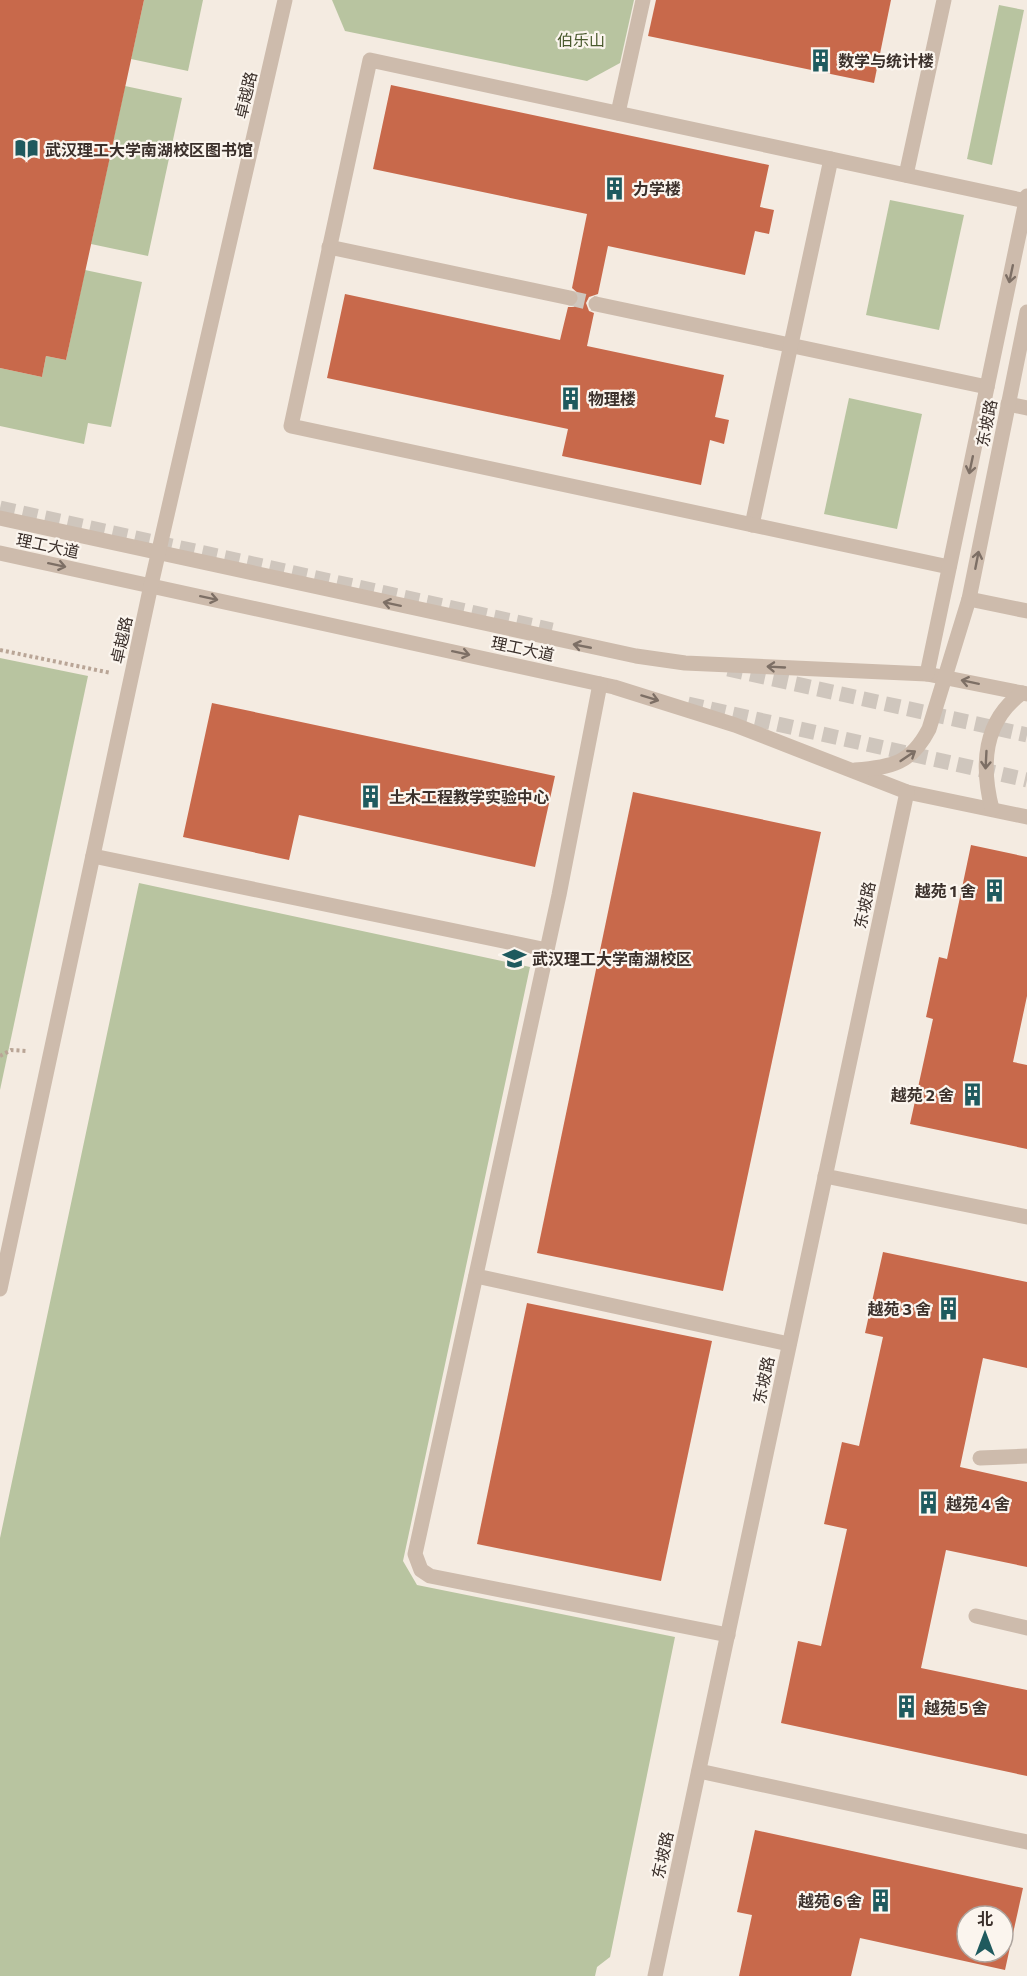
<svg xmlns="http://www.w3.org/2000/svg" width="1027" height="1976" font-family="Commissioner,'Noto Sans SC',sans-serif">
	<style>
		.green { fill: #b8c4a0 }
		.building { fill: #c8694b; fill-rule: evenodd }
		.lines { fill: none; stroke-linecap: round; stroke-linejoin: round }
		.minor-tunnel { stroke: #cfc6bd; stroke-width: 15; stroke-dasharray: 15 8; stroke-linecap: butt }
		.major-tunnel { stroke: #cfc6bd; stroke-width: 15; stroke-dasharray: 15 8; stroke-linecap: butt }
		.path { stroke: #b9a596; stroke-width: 4; stroke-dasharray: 3 3; stroke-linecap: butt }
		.minor { stroke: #cdbbac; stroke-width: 15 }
		.oneway { stroke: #7d6f65 }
		.labels { text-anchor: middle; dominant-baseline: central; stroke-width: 4.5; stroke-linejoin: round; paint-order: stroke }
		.park-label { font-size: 16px; fill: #4a5a2e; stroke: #fbf5ee }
		.poi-label { font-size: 16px; font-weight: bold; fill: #3b302b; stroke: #fbf5ee; text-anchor: start }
		.street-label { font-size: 16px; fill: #3b302b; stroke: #fbf5ee }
	</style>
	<rect width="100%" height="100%" fill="#f4ebe1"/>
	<!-- green -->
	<g class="green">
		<polygon points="144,0 203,0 188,71 131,59"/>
		<polygon points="332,0 634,0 620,63 587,81 345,31"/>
		<polygon points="999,5 1024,10 992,165 967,159"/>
		<polygon points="125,86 182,98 148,256 91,244"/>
		<polygon points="890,200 964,215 939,330 866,315"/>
		<polygon points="85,270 142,282 111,427 88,423 84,444 0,426 0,368 42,377 46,356 66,360"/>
		<polygon points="849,398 922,414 897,529 824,514"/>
		<polygon points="0,658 88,676 0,1090"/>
		<polygon points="139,883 530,967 403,1561 417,1585 675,1637 610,1957 597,1967 595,1976 0,1976 0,1538"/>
	</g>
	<!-- building -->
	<g class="building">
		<polygon points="0,0 144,0 66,360 46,356 42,377 0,368"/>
		<polygon points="656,0 891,0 874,83 648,36"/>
		<polygon points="391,85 769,165 760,207 774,210 769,234 755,231 745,275 608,246 598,294 589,297 586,303 589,311 594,313 587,346 724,375 715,417 729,420 724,444 710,440 701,485 562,456 568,429 327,378 345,294 560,340 568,307 574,307 579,301 579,294 572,288 587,214 373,169"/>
		<polygon points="212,703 555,776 535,867 299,815 289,860 183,837"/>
		<polygon points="633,792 821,832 723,1291 537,1253"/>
		<polygon points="971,845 1027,857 1027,996 1013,1062 1027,1065 1027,1149 910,1124 933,1019 926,1017 939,957 947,959"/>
		<polygon points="883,1252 1027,1282 1027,1368 983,1358 960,1467 1027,1482 1027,1567 946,1550 921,1668 1027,1690 1027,1776 781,1723 798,1641 821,1646 847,1529 824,1524 842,1442 859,1446 883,1337 865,1333"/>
		<polygon points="527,1303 712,1341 661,1581 477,1544"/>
		<path d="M 755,1830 L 1023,1888 L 1005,1970 L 860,1938 L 851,1976 L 739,1976 L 752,1915 L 737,1912 ZM 967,1916 L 1003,1916 L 1003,1952 L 967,1952 Z"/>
	</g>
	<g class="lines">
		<!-- minor-tunnel -->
		<polyline class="minor-tunnel" points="570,298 596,304"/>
		<!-- major-tunnel -->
		<g class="major-tunnel">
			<polyline points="0,508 552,630"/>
			<polyline points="728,669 1027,735"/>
			<polyline points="688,704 1027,780"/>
		</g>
		<!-- path -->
		<g class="path">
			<polyline points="0,650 111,673"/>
			<polyline points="0,1056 11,1050 27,1051"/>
		</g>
		<!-- minor -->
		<g class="minor">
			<polyline points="618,113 643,0"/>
			<polyline points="906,175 944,0"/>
			<polyline points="329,247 570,298"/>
			<polyline points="596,304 987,387"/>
			<polyline points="1008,404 1027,408"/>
			<polyline points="0,518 636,656 685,663 927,674 1027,694"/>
			<polyline points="752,525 831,159"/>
			<polyline points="0,553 614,687 735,725 907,792 1027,817"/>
			<polyline points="949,567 291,426 370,60 1026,201"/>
			<polyline points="969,599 1027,611"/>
			<polyline points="927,674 1027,196"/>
			<polyline points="600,684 559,895 415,1554 421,1570 430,1576 728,1635"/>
			<path d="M 855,770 C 892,767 911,764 929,729 L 969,599 L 1027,312"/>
			<path d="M 992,809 C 981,766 983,721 1022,693"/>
			<polyline points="93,856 547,950"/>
			<polyline points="825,1176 1027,1217"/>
			<polyline points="476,1276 789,1344"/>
			<polyline points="0,1289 151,585 285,0"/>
			<polyline points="980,1458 1027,1456"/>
			<polyline points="976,1616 1027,1628"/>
			<polyline points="699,1771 1027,1842"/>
			<polyline points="655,1976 907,792"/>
		</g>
	</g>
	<!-- one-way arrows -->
	<defs><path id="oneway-shaft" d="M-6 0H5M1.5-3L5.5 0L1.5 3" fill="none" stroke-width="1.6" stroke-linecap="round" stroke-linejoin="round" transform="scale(1.5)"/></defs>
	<g class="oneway">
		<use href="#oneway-shaft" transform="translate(1011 274) rotate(102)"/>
		<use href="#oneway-shaft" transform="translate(971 465) rotate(102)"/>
		<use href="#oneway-shaft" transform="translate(977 560) rotate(-79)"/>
		<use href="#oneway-shaft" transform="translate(57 565) rotate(12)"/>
		<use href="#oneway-shaft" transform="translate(209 598) rotate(12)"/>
		<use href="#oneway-shaft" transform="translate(392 604) rotate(-168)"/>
		<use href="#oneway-shaft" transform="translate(582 646) rotate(-169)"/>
		<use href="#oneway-shaft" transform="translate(461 653) rotate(12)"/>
		<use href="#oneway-shaft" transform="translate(776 667) rotate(-177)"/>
		<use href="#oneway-shaft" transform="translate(970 682) rotate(-168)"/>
		<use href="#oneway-shaft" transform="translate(650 698) rotate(17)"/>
		<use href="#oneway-shaft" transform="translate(908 756) rotate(-34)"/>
		<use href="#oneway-shaft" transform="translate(986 760) rotate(93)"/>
	</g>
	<!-- icons -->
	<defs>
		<symbol id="building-bare" viewBox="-9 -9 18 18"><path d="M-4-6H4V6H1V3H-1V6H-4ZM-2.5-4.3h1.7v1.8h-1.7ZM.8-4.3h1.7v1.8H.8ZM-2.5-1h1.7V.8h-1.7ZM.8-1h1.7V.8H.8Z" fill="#1f5a5e" stroke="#fbf5ee" stroke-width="2.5" paint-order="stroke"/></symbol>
		<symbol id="library-bare" viewBox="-9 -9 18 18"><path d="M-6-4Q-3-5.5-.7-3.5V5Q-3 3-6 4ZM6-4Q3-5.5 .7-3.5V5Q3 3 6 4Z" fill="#1f5a5e" stroke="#fbf5ee" stroke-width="2.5" paint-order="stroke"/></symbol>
		<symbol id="university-bare" viewBox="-9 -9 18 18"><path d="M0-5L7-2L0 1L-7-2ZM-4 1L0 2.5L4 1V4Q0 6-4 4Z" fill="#1f5a5e" stroke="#fbf5ee" stroke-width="2.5" paint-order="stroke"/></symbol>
	</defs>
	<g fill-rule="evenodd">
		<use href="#building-bare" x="804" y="44" width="33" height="33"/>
		<use href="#library-bare" x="10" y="132" width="33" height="33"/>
		<use href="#building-bare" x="598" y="172" width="33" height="33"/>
		<use href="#building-bare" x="554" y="382" width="33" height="33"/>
		<use href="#building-bare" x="354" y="780" width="33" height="33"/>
		<use href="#building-bare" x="978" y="874" width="33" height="33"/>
		<use href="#university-bare" x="498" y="942" width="33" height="33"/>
		<use href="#building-bare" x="956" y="1078" width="33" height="33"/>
		<use href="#building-bare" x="932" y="1292" width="33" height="33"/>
		<use href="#building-bare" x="912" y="1486" width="33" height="33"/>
		<use href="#building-bare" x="890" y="1690" width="33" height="33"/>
		<use href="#building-bare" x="864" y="1884" width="33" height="33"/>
	</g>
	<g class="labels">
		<!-- park labels -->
		<g class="park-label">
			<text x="581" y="39">伯乐山</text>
		</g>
		<!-- poi labels -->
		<g class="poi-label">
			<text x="838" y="60">数学与统计楼</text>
			<text x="45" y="149">武汉理工大学南湖校区图书馆</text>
			<text x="633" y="188">力学楼</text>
			<text x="588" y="398">物理楼</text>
			<text x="389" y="796">土木工程教学实验中心</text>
			<text x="976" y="890" text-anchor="end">越苑 1 舍</text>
			<text x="532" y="958">武汉理工大学南湖校区</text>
			<text x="954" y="1094" text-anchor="end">越苑 2 舍</text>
			<text x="931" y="1308" text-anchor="end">越苑 3 舍</text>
			<text x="946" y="1503">越苑 4 舍</text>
			<text x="924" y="1707">越苑 5 舍</text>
			<text x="862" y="1900" text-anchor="end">越苑 6 舍</text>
		</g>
		<!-- street labels -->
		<g class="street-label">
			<text transform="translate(245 95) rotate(-77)">卓越路</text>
			<text transform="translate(986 423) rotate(-79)">东坡路</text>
			<text transform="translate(48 545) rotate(12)">理工大道</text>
			<text transform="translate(121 640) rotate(-78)">卓越路</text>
			<text transform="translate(523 648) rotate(12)">理工大道</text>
			<text transform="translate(864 905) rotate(-78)">东坡路</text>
			<text transform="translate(763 1380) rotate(-78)">东坡路</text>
			<text transform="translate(662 1855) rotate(-78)">东坡路</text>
		</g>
	</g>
	<!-- north arrow -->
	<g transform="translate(985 1934)"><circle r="28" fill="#fbf5ee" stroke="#aea6a0" stroke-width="1.5"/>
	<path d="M0-4.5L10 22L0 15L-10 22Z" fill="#1f5a5e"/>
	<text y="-9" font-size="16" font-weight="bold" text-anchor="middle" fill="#3b302b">北</text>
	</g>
</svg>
